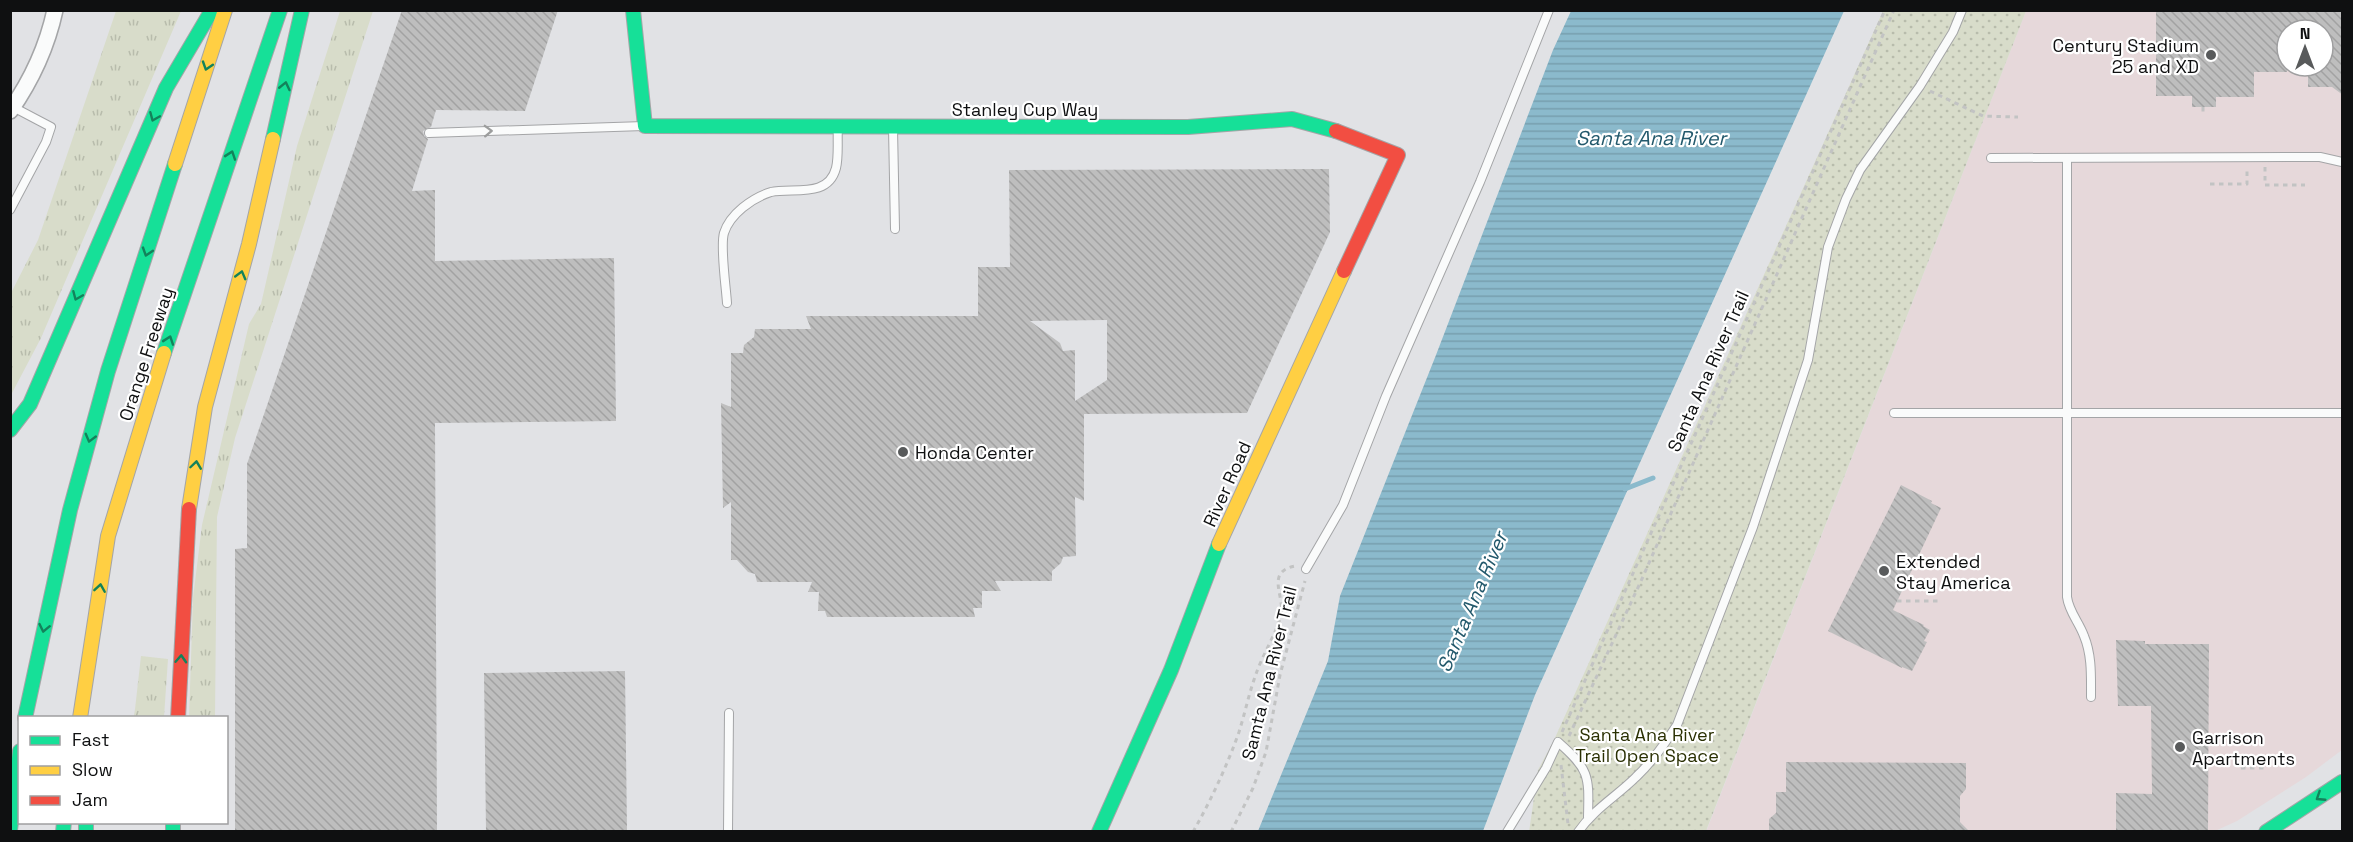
<svg xmlns="http://www.w3.org/2000/svg" width="2353" height="842" font-family="'Space Grotesk',sans-serif">
	<style>
		.commercial { fill: #e6d8da; fill-rule: evenodd }
		.grass { fill: url(#grass-tufts) }
		.park { fill: url(#park-dots) }
		.water { fill: url(#water-rules) }
		.lines { fill: none; stroke-linecap: round; stroke-linejoin: round }
		.stream { stroke: #8bbacc; stroke-width: 5 }
		.building { fill: url(#building-back-hatch); fill-rule: evenodd }
		.lane-casing { stroke: #a4a5a7; stroke-width: 10 }
		.street-casing { stroke: #a4a5a7; stroke-width: 18 }
		.fast-casing { stroke: #a4a5a7; stroke-width: 16 }
		.slow-casing { stroke: #a4a5a7; stroke-width: 16 }
		.jam-casing { stroke: #a4a5a7; stroke-width: 16 }
		.path { stroke: #c2c3c3; stroke-width: 3; stroke-dasharray: 4.5 4.5; stroke-linecap: butt }
		.lane { stroke: #fafbfb; stroke-width: 8 }
		.street { stroke: #fafbfb; stroke-width: 15 }
		.fast { stroke: #16e098; stroke-width: 14 }
		.slow { stroke: #ffcf43; stroke-width: 14 }
		.jam { stroke: #f24e42; stroke-width: 14 }
		.oneway { stroke: #13825b }
		.oneway2 { stroke: #9c9d9d }
		.poi-dot { fill: #585a5b; stroke: #fff; stroke-width: 2 }
		.labels { text-anchor: middle; dominant-baseline: central; stroke-width: 4.5; stroke-linejoin: round; paint-order: stroke }
		.poi-label { font-size: 18px; fill: #0f1011; stroke: #fff; text-anchor: start }
		.street-label { font-size: 18px; fill: #0f1011; stroke: #fff }
		.park-label { font-size: 18px; fill: #2a3003; stroke: #fff }
		.water-label { font-size: 20px; font-style: italic; fill: #23596c; stroke: #fff }
	</style>
	<defs>
		<pattern id="grass-tufts" width="24" height="20" patternUnits="userSpaceOnUse" patternTransform="scale(1.5)"><rect width="24" height="20" fill="#d8dcca"/><path d="M3 7l-1-3M5 7V3M7 7l1-3M15 17l-1-3M17 17v-4M19 17l1-3" fill="none" stroke="#b8bcac"/></pattern>
		<pattern id="park-dots" width="8" height="8" patternUnits="userSpaceOnUse" patternTransform="scale(1.5)"><rect width="8" height="8" fill="#d8dcca"/><path d="M2 2h.1M6 6h.1" fill="none" stroke="#b8bcac" stroke-width="1.8" stroke-linecap="round"/></pattern>
		<pattern id="water-rules" width="6" height="5" patternUnits="userSpaceOnUse" patternTransform="scale(1.5)"><rect width="6" height="5" fill="#8bbacc"/><path d="M0 2.5h6" fill="none" stroke="#779fae"/></pattern>
		<pattern id="building-back-hatch" width="6" height="6" patternUnits="userSpaceOnUse" patternTransform="scale(1.5)"><rect width="6" height="6" fill="#bebebe"/><path d="M-1 5l2 2M0 0l6 6M5-1l2 2" fill="none" stroke="#a2a2a2"/></pattern>
	</defs>
	<rect width="100%" height="100%" fill="#e1e2e5"/>
	<!-- commercial -->
	<path class="commercial" d="M 2026,11 L 2342,11 L 2342,750 L 2306,777 L 2237,821 L 2215,831 L 1706,832 ZM 2287,30 L 2323,30 L 2323,66 L 2287,66 Z"/>
	<!-- grass -->
	<g class="grass">
		<polygon points="116,11 181,11 41,338 11,395 11,293 38,240"/>
		<polygon points="340,11 373,11 235,438 217,517 215,717 189,718 193,598 202,525 249,324 261,304 297,146"/>
		<polygon points="141,656 168,659 164,717 134,718"/>
	</g>
	<!-- park -->
	<polygon class="park" points="1883,11 2026,11 1706,831 1529,832 1538,770 1554,740"/>
	<!-- water -->
	<polygon class="water" points="1571,11 1844,11 1535,695 1483,831 1258,831 1328,661 1340,596 1436,355 1553,50"/>
	<g class="lines">
		<!-- stream -->
		<polyline class="stream" points="1625,489 1653,478"/>
	</g>
	<!-- building -->
	<g class="building">
		<polygon points="402,10 558,10 525,111 436,110 431,127 423,131 424,136 428,139 412,191 435,190 435,261 614,258 616,421 435,423 437,831 235,831 235,549 247,548 247,464"/>
		<polygon points="2156,10 2343,10 2343,95 2332,87 2308,87 2308,66 2323,66 2323,30 2287,30 2287,72 2254,72 2254,97 2216,97 2216,107 2192,107 2192,96 2156,96"/>
		<path d="M 1329,169 L 1330,232 L 1247,413 L 1084,414 L 1084,501 L 1075,497 L 1076,556 L 1063,557 L 1061,563 L 1052,571 L 1052,581 L 995,581 L 1001,591 L 982,591 L 982,608 L 973,608 L 975,617 L 827,617 L 825,611 L 818,611 L 819,592 L 808,592 L 812,582 L 757,582 L 755,574 L 748,572 L 737,560 L 731,560 L 731,502 L 723,508 L 721,403 L 731,407 L 731,353 L 743,353 L 744,345 L 754,337 L 755,329 L 811,329 L 806,316 L 978,316 L 978,267 L 1010,267 L 1009,170 ZM 1107,320 L 1107,380 L 1075,401 L 1075,350 L 1063,351 L 1060,343 L 1030,321 Z"/>
		<polygon points="1901,485 1932,501 1931,503 1941,508 1893,610 1924,625 1923,626 1930,630 1924,641 1927,642 1912,671 1902,667 1902,668 1828,631"/>
		<polygon points="2116,640 2145,641 2145,644 2209,644 2208,831 2116,831 2116,793 2152,794 2151,706 2118,706"/>
		<polygon points="625,671 627,831 486,831 484,673"/>
		<polygon points="1786,762 1966,763 1966,789 1960,796 1960,822 1969,831 1769,831 1769,819 1776,813 1776,792 1786,792"/>
	</g>
	<g class="lines">
		<defs>
			<g id="lane">
				<polyline points="893,128 895,229"/>
				<polyline points="429,133 644,126"/>
				<polyline points="1991,158 2320,157 2342,162"/>
				<path d="M 2067,158 L 2067,597 C 2069,612 2079,622 2084,636 C 2092,655 2091,676 2091,697"/>
				<polyline points="10,210 46,142 51,127 13,107"/>
				<path d="M 727,303 C 726,287 720,246 724,233 C 730,214 752,198 771,192 C 792,187 828,199 836,168 C 839,156 837,140 838,127"/>
				<polyline points="1894,413 2342,413"/>
				<polyline points="1306,569 1343,505 1386,396 1480,182 1549,10"/>
				<polyline points="728,832 729,713"/>
				<path d="M 1507,832 L 1546,768 L 1558,742 C 1590,770 1589,776 1588,817"/>
				<path d="M 1578,832 C 1594,809 1617,796 1636,777 C 1653,761 1665,743 1677,725 L 1753,527 L 1808,360 L 1828,247 L 1846,199 L 1860,170 L 1920,86 L 1953,32 L 1962,10"/>
			</g>
			<path id="street" d="M 10,111 C 31,81 47,47 55,10"/>
			<g id="fast">
				<polyline points="633,10 645,126 1188,127 1292,119 1336,131"/>
				<polyline points="273,139 302,10"/>
				<polyline points="164,353 280,10"/>
				<polyline points="10,430 30,404 166,88 212,10"/>
				<polyline points="25,718 70,510 108,371 175,164"/>
				<polyline points="86,822 86,832"/>
				<polyline points="173,822 173,832"/>
				<polyline points="10,830 20,751"/>
				<polyline points="63,832 64,822"/>
				<polyline points="1099,832 1171,670 1219,544"/>
				<polyline points="2266,832 2342,782"/>
			</g>
			<g id="slow">
				<polyline points="175,164 225,10"/>
				<polyline points="189,509 205,407 249,244 273,139"/>
				<polyline points="1219,544 1344,271"/>
				<polyline points="80,718 108,536 164,353"/>
			</g>
			<g id="jam">
				<polyline points="1336,131 1398,155 1344,271"/>
				<polyline points="178,718 189,509"/>
			</g>
		</defs>
		<!-- lane casing -->
		<use href="#lane" class="lane-casing"/>
		<!-- street casing -->
		<use href="#street" class="street-casing"/>
		<!-- fast casing -->
		<use href="#fast" class="fast-casing"/>
		<!-- slow casing -->
		<use href="#slow" class="slow-casing"/>
		<!-- jam casing -->
		<use href="#jam" class="jam-casing"/>
		<!-- path -->
		<g class="path">
			<polyline points="1930,91 1983,116 2018,117"/>
			<polyline points="2203,107 2203,116"/>
			<polyline points="2265,167 2265,185 2305,185"/>
			<polyline points="2210,184 2247,184 2247,169"/>
			<polyline points="1897,601 1940,601"/>
			<polyline points="1562,732 1885,10"/>
			<polyline points="1569,736 1641,581 1894,10"/>
			<polyline points="1561,765 1568,824"/>
			<polyline points="2241,768 2267,768"/>
			<path d="M 1193,832 C 1211,800 1227,766 1239,732 C 1245,713 1249,693 1256,674 C 1262,656 1277,632 1281,615 C 1285,596 1265,572 1295,566"/>
			<polyline points="1231,832 1253,788 1266,752 1280,675 1305,581"/>
		</g>
		<!-- lane -->
		<use href="#lane" class="lane"/>
		<!-- street -->
		<use href="#street" class="street"/>
		<!-- fast -->
		<use href="#fast" class="fast"/>
		<!-- slow -->
		<use href="#slow" class="slow"/>
		<!-- jam -->
		<use href="#jam" class="jam"/>
	</g>
	<!-- one-way arrows -->
	<defs><path id="oneway-chevron" d="M-2-3.5L2.5 0L-2 3.5" fill="none" stroke-width="1.6" stroke-linecap="round" stroke-linejoin="round" transform="scale(1.5)"/></defs>
	<g class="oneway">
		<use href="#oneway-chevron" transform="translate(207 66) rotate(108)"/>
		<use href="#oneway-chevron" transform="translate(285 86) rotate(-77)"/>
		<use href="#oneway-chevron" transform="translate(154 117) rotate(113)"/>
		<use href="#oneway-chevron" transform="translate(231 155) rotate(-71)"/>
		<use href="#oneway-chevron" transform="translate(147 252) rotate(108)"/>
		<use href="#oneway-chevron" transform="translate(241 275) rotate(-75)"/>
		<use href="#oneway-chevron" transform="translate(77 296) rotate(113)"/>
		<use href="#oneway-chevron" transform="translate(169 340) rotate(-71)"/>
		<use href="#oneway-chevron" transform="translate(90 438) rotate(105)"/>
		<use href="#oneway-chevron" transform="translate(196 465) rotate(-82)"/>
		<use href="#oneway-chevron" transform="translate(100 588) rotate(-81)"/>
		<use href="#oneway-chevron" transform="translate(44 628) rotate(102)"/>
		<use href="#oneway-chevron" transform="translate(181 659) rotate(-87)"/>
		<use href="#oneway-chevron" transform="translate(2320 797) rotate(147)"/>
	</g>
	<use class="oneway2" href="#oneway-chevron" transform="translate(488 131) rotate(-2)"/>
	<!-- markers -->
	<g class="poi-dot">
		<circle cx="2211" cy="55" r="6"/>
		<circle cx="903" cy="452" r="6"/>
		<circle cx="1884" cy="571" r="6"/>
		<circle cx="2180" cy="747" r="6"/>
	</g>
	<g class="labels">
		<!-- poi labels -->
		<g class="poi-label">
			<text x="2199" y="45" text-anchor="end">Century Stadium<tspan x="2199" dy="21">25 and XD</tspan></text>
			<text x="915" y="452">Honda Center</text>
			<text x="1896" y="561">Extended<tspan x="1896" dy="21">Stay America</tspan></text>
			<text x="2192" y="737">Garrison<tspan x="2192" dy="21">Apartments</tspan></text>
		</g>
		<!-- street labels -->
		<g class="street-label">
			<text x="1025" y="109">Stanley Cup Way</text>
			<text transform="translate(146 354) rotate(-72)">Orange Freeway</text>
			<text transform="translate(1708 371) rotate(-66)">Santa Ana River Trail</text>
			<text transform="translate(1227 484) rotate(-66)">River Road</text>
			<text transform="translate(1269 673) rotate(-76)">Samta Ana River Trail</text>
		</g>
		<!-- park labels -->
		<g class="park-label">
			<text x="1647" y="734">Santa Ana River<tspan x="1647" dy="21">Trail Open Space</tspan></text>
		</g>
		<!-- water labels -->
		<g class="water-label">
			<text x="1651" y="138">Santa Ana River</text>
			<text transform="translate(1472 602) rotate(-67)">Santa Ana River</text>
		</g>
	</g>
	<!-- border -->
	<rect width="2353" height="842" fill="none" stroke="#0f1011" stroke-width="24"/>
	<!-- legend -->
	<rect x="18" y="716" width="210" height="108" fill="#ffffff" stroke="#9f9fa0" stroke-width="1.5"/>
	<rect x="30" y="736" width="30" height="9" fill="#16e098" stroke="#9f9fa0" stroke-width="1.5"/>
	<text x="72" y="746" font-size="18" fill="#0f1011">Fast</text>
	<rect x="30" y="766" width="30" height="9" fill="#ffcf43" stroke="#9f9fa0" stroke-width="1.5"/>
	<text x="72" y="776" font-size="18" fill="#0f1011">Slow</text>
	<rect x="30" y="796" width="30" height="9" fill="#f24e42" stroke="#9f9fa0" stroke-width="1.5"/>
	<text x="72" y="806" font-size="18" fill="#0f1011">Jam</text>
	<!-- north arrow -->
	<g transform="translate(2305 48)"><circle r="28" fill="#ffffff" stroke="#9f9fa0" stroke-width="1.5"/>
	<path d="M0-4.5L10 22L0 15L-10 22Z" fill="#585a5b"/>
	<text y="-9" font-size="16" font-weight="bold" text-anchor="middle" fill="#0f1011">N</text>
	</g>
</svg>
